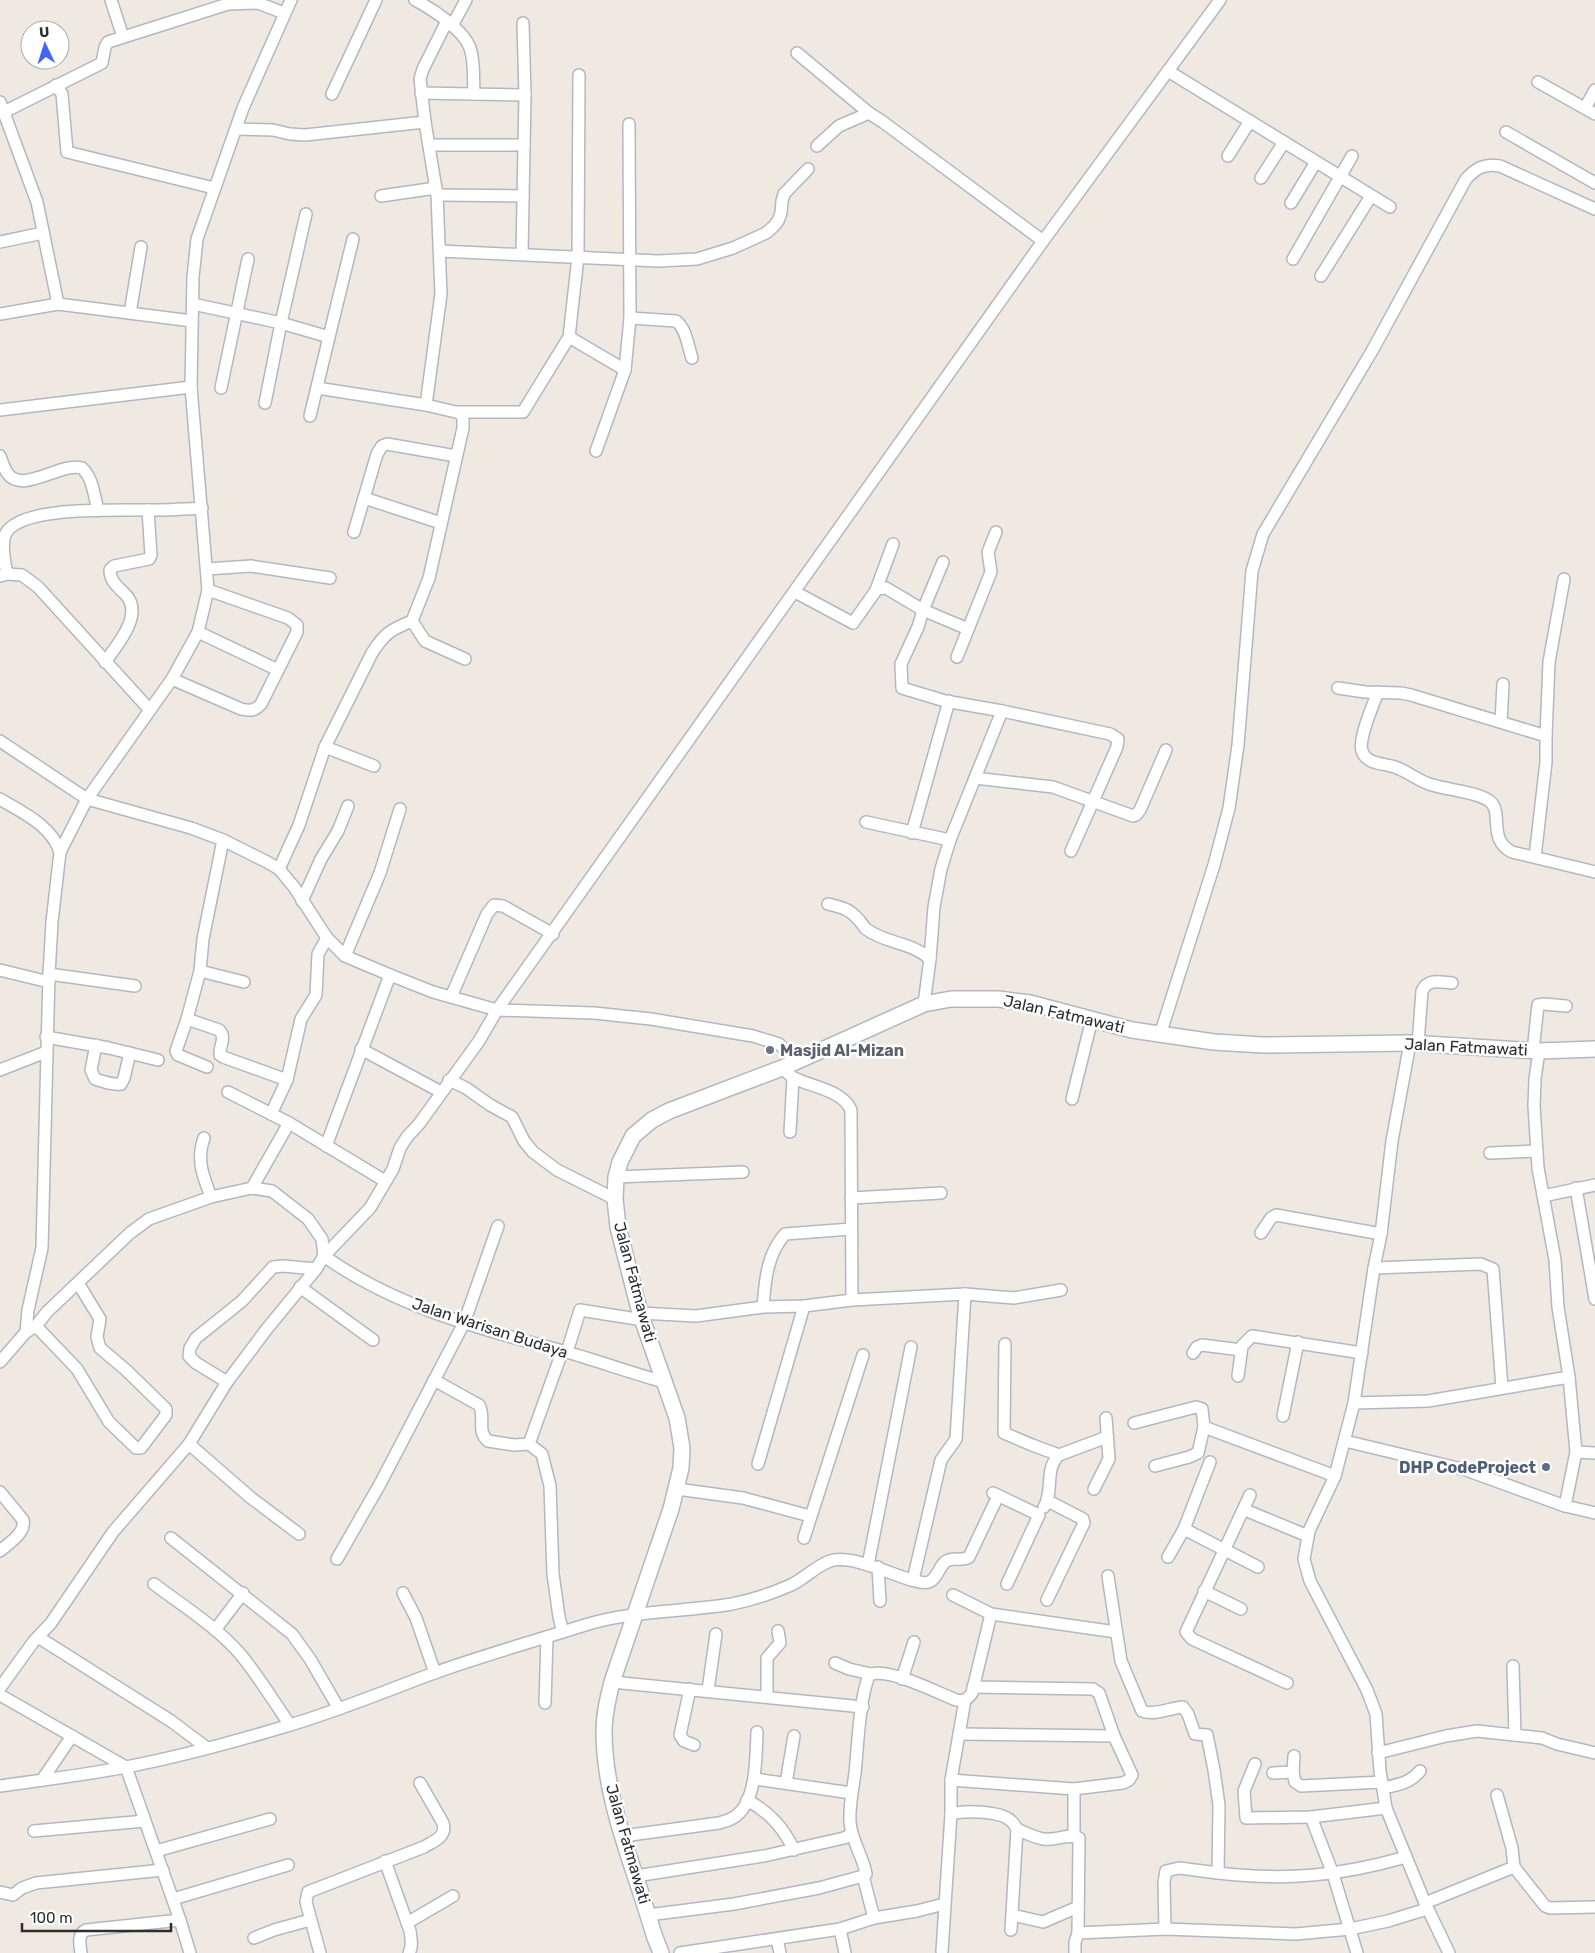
<svg xmlns="http://www.w3.org/2000/svg" width="1595" height="1953" font-family="Rubik,sans-serif">
	<style>
		.lines { fill: none; stroke-linecap: round; stroke-linejoin: round }
		.street-casing { stroke: #b4b7c1; stroke-width: 14 }
		.secondary-casing { stroke: #b4b7c1; stroke-width: 18 }
		.street { stroke: #fff; stroke-width: 11 }
		.secondary { stroke: #fff; stroke-width: 15 }
		.worship-dot { fill: #6b7280; stroke: #fff; stroke-width: 2 }
		.service-dot { fill: #5c6f8a; stroke: #fff; stroke-width: 2 }
		.labels { text-anchor: middle; dominant-baseline: central; stroke-width: 5; stroke-linejoin: round; paint-order: stroke }
		.street-label { font-size: 16px; fill: #2e2e2e; stroke: #fff }
		.worship-label { font-size: 16px; font-weight: bold; fill: #5b616d; stroke: #fff; text-anchor: start }
		.service-label { font-size: 16px; font-weight: bold; fill: #4e5e75; stroke: #fff; text-anchor: end }
	</style>
	<rect width="100%" height="100%" fill="#efe9e1"/>
	<g class="lines">
		<defs>
			<g id="street">
				<polyline points="111,0 123,37"/>
				<path d="M 415,0 C 432,9 463,29 470,48 C 475,62 473,79 474,94"/>
				<polyline points="452,26 466,0"/>
				<polyline points="797,53 869,113"/>
				<polyline points="1168,71 1390,207"/>
				<polyline points="1538,82 1595,114"/>
				<polyline points="56,85 62,94 67,152 214,188"/>
				<polyline points="421,93 525,95"/>
				<polyline points="332,94 376,0"/>
				<polyline points="0,102 37,202 58,304"/>
				<polyline points="1585,108 1595,90"/>
				<polyline points="4,112 102,63 105,47 108,42 228,4 258,3 284,13"/>
				<polyline points="236,129 273,130 290,134 305,135 425,122"/>
				<polyline points="1506,132 1595,183"/>
				<polyline points="429,145 524,145"/>
				<polyline points="817,146 839,126 869,113 883,122 1043,241"/>
				<polyline points="1228,156 1250,121"/>
				<polyline points="1261,178 1284,142"/>
				<polyline points="437,195 523,196"/>
				<polyline points="381,196 436,188"/>
				<polyline points="1291,203 1316,162"/>
				<polyline points="306,214 281,323 329,337 353,239"/>
				<polyline points="0,242 43,233"/>
				<polyline points="440,251 658,261 697,259 733,248 766,233 773,227 778,221 781,213 782,201 784,194 808,169"/>
				<polyline points="522,253 525,95 523,23"/>
				<polyline points="1293,259 1352,156"/>
				<polyline points="1321,276 1371,196"/>
				<polyline points="193,304 281,323 265,403"/>
				<polyline points="130,313 141,247"/>
				<polyline points="0,314 58,304 192,321"/>
				<path d="M 630,318 L 676,321 C 686,328 688,346 692,358"/>
				<polyline points="569,337 625,370"/>
				<polyline points="221,388 248,259"/>
				<polyline points="317,388 426,405"/>
				<polyline points="0,410 191,387"/>
				<polyline points="457,412 523,412 569,337 578,257 579,75"/>
				<polyline points="310,416 329,337"/>
				<polyline points="596,451 625,370 630,318 629,124"/>
				<path d="M 0,456 C 2,461 4,469 8,474 C 23,494 61,462 82,468 C 93,478 94,496 98,510"/>
				<polyline points="364,498 441,523"/>
				<polyline points="354,532 377,454 382,446 387,444 456,456"/>
				<polyline points="943,562 923,610 968,629"/>
				<polyline points="207,569 251,566 330,578"/>
				<polyline points="7,574 22,575 38,587 149,709"/>
				<path d="M 0,576 L 7,574 C 5,563 0,544 6,533 C 22,505 119,511 149,510 C 167,510 184,509 202,508"/>
				<polyline points="876,590 893,544"/>
				<polyline points="795,592 853,623 877,589 886,588 923,610 918,627 901,664 902,688 945,701 1002,711"/>
				<polyline points="412,621 425,641 465,659"/>
				<polyline points="198,632 278,670"/>
				<polyline points="957,657 991,572 988,552 996,532"/>
				<path d="M 105,662 C 117,645 146,613 124,593 C 117,586 110,581 110,570 L 114,566 L 149,559 L 151,555 L 148,510"/>
				<path d="M 172,679 L 241,709 C 250,711 255,711 261,704 L 297,632 L 297,625 L 288,618 L 208,590"/>
				<polyline points="1338,688 1365,692 1401,693 1411,695 1546,736 1546,762 1535,857"/>
				<path d="M 1378,692 C 1373,705 1358,739 1362,751 C 1367,765 1384,763 1395,767 C 1407,771 1417,780 1429,784 C 1447,790 1473,791 1488,800 C 1505,810 1486,839 1512,852 L 1595,872"/>
				<polyline points="1501,722 1503,684"/>
				<polyline points="1546,736 1549,662 1564,579"/>
				<polyline points="0,741 87,799 191,828 223,840 267,862 279,869 294,887 327,938 345,956 390,975 433,992 497,1010 594,1013 651,1019 753,1036 779,1044 797,1061"/>
				<polyline points="325,747 374,766"/>
				<polyline points="975,778 1053,787 1133,816 1136,815 1140,810 1166,750"/>
				<path d="M 0,799 C 23,813 51,825 60,852"/>
				<polyline points="866,822 950,840"/>
				<polyline points="912,833 949,701"/>
				<path d="M 279,869 L 299,825 L 325,747 L 372,653 C 385,633 390,630 412,621 L 429,578 L 463,428 L 463,418 L 460,413 L 426,405 L 441,294 L 437,195 L 425,122 L 420,79 L 423,69 L 447,21"/>
				<polyline points="302,901 321,859 338,831 348,806"/>
				<path d="M 828,904 C 839,907 848,908 856,917 C 860,920 862,925 866,929 C 886,944 912,942 930,959"/>
				<polyline points="345,956 380,873 400,809"/>
				<polyline points="0,970 49,982"/>
				<polyline points="200,971 244,982"/>
				<polyline points="49,974 135,986"/>
				<polyline points="451,997 487,914 494,905 503,906 553,934"/>
				<polyline points="924,1004 930,959 934,907 941,869 950,840 1002,711 1110,734 1118,739 1117,747 1071,851"/>
				<path d="M 187,1019 L 219,1030 C 227,1038 219,1045 220,1055 L 223,1057 L 287,1080"/>
				<path d="M 1160,1035 L 1214,865 L 1229,808 L 1238,745 L 1252,571 L 1263,534 L 1372,351 L 1466,179 C 1476,168 1485,163 1500,166 L 1595,209"/>
				<polyline points="46,1037 109,1048 158,1060"/>
				<polyline points="1410,1043 1392,1141 1381,1234 1374,1268 1354,1403 1335,1476 1309,1531 1304,1559 1310,1581 1367,1690 1376,1714 1380,1771 1386,1808 1425,1903 1449,1953"/>
				<path d="M 1418,1044 L 1422,991 C 1428,978 1440,982 1452,983"/>
				<path d="M 96,1045 L 91,1070 L 95,1079 C 104,1082 112,1085 121,1084 L 124,1078 L 130,1053"/>
				<polyline points="361,1049 441,1092"/>
				<polyline points="1533,1051 1538,1005 1544,1004 1566,1006"/>
				<polyline points="1539,1051 1535,1079 1534,1106 1538,1168 1555,1260 1558,1307 1569,1377"/>
				<polyline points="207,1067 178,1055 176,1051 187,1019 200,971 203,939 223,840"/>
				<polyline points="0,1070 46,1052"/>
				<polyline points="449,1080 466,1088 490,1105 512,1117 524,1141 533,1152 557,1170 615,1199"/>
				<polyline points="228,1092 289,1123 252,1188"/>
				<polyline points="1072,1099 1092,1019"/>
				<polyline points="271,1114 287,1080 301,1019 316,995 318,954 327,938"/>
				<polyline points="289,1123 385,1181"/>
				<polyline points="790,1132 793,1078"/>
				<path d="M 204,1138 C 196,1160 203,1176 211,1197"/>
				<polyline points="326,1146 390,975"/>
				<polyline points="1490,1153 1537,1151"/>
				<polyline points="616,1177 743,1172"/>
				<polyline points="1576,1188 1595,1299"/>
				<polyline points="1543,1196 1595,1185"/>
				<polyline points="851,1198 941,1193"/>
				<polyline points="1261,1233 1271,1218 1276,1215 1381,1234"/>
				<path d="M 324,1256 C 396,1308 485,1330 570,1353 C 601,1362 632,1373 664,1382"/>
				<polyline points="1374,1268 1481,1264 1493,1269 1502,1388"/>
				<polyline points="300,1287 373,1340"/>
				<polyline points="965,1294 1014,1298 1061,1290"/>
				<polyline points="852,1300 965,1294 956,1439 941,1460 913,1580"/>
				<path d="M 763,1307 C 765,1281 767,1254 785,1234 L 851,1229"/>
				<path d="M 640,1313 L 696,1316 L 763,1307 L 804,1306 L 852,1300 L 851,1110 C 842,1090 812,1087 794,1078 C 790,1076 786,1071 782,1068"/>
				<polyline points="36,1326 77,1369 109,1422 136,1448 141,1448 166,1415 166,1409 126,1370 100,1348 97,1337 100,1319 78,1283"/>
				<polyline points="26,1332 28,1310 42,1248 49,974 52,922 60,852 87,799 172,679 198,632 208,590 191,387 193,277 197,239 243,108 291,0"/>
				<polyline points="1005,1344 1004,1433 1032,1445 1059,1455"/>
				<polyline points="562,1352 529,1444 542,1454 550,1486 553,1574 559,1617 563,1632"/>
				<polyline points="567,1352 580,1310 643,1320"/>
				<polyline points="1193,1353 1197,1347 1202,1345 1241,1350"/>
				<polyline points="0,1362 26,1332 36,1326 47,1312 130,1233 149,1219 211,1197 252,1188 272,1191 308,1219 322,1239 324,1256"/>
				<polyline points="1238,1376 1242,1346 1252,1336 1362,1353"/>
				<path d="M 434,1380 L 479,1405 C 486,1417 476,1431 488,1441 L 514,1445 L 529,1444"/>
				<polyline points="227,1382 196,1363 189,1356 190,1348 196,1338 242,1301 273,1267 283,1266 316,1269"/>
				<polyline points="1354,1403 1428,1401 1569,1377 1576,1452 1565,1506"/>
				<polyline points="1283,1416 1298,1342"/>
				<polyline points="1134,1423 1196,1407 1202,1409 1204,1427 1198,1453 1189,1457 1155,1466"/>
				<polyline points="1204,1427 1335,1476"/>
				<polyline points="1345,1441 1466,1470 1565,1506 1595,1513"/>
				<polyline points="189,1444 250,1497 299,1534"/>
				<polyline points="1576,1452 1595,1453"/>
				<polyline points="758,1464 804,1306"/>
				<polyline points="677,1489 743,1498 810,1516"/>
				<polyline points="1094,1489 1109,1459 1106,1418"/>
				<path d="M 0,1492 L 23,1520 C 26,1533 9,1543 0,1551"/>
				<polyline points="993,1493 1039,1515 1007,1584"/>
				<polyline points="1250,1495 1186,1632 1192,1639 1287,1683"/>
				<path d="M 1044,1507 C 1054,1491 1044,1469 1059,1455 L 1107,1437"/>
				<polyline points="1245,1510 1308,1536"/>
				<polyline points="1184,1529 1258,1567"/>
				<polyline points="171,1538 292,1634 310,1659 339,1709"/>
				<polyline points="804,1538 863,1355"/>
				<polyline points="1168,1557 1184,1529 1210,1462"/>
				<polyline points="337,1559 380,1484 464,1323 498,1226"/>
				<polyline points="868,1565 911,1347"/>
				<polyline points="878,1567 880,1601"/>
				<path d="M 1108,1576 L 1121,1661 L 1142,1711 C 1153,1716 1170,1708 1183,1707 L 1188,1714 L 1195,1734 L 1207,1735 L 1214,1770 L 1219,1805 L 1218,1873 C 1285,1881 1340,1876 1406,1857"/>
				<path d="M 154,1584 C 183,1606 217,1627 241,1655 C 259,1677 274,1702 290,1725"/>
				<polyline points="1204,1591 1241,1609"/>
				<polyline points="403,1593 416,1618 435,1673"/>
				<polyline points="953,1595 991,1614 1116,1632"/>
				<polyline points="1047,1600 1084,1523 1083,1519 1048,1501"/>
				<polyline points="215,1630 243,1593"/>
				<polyline points="38,1637 171,1721 207,1748"/>
				<polyline points="835,1663 849,1669 871,1674"/>
				<polyline points="1513,1666 1515,1735"/>
				<polyline points="902,1679 914,1642"/>
				<polyline points="612,1682 863,1707"/>
				<polyline points="0,1688 34,1641 51,1623 113,1532 189,1444 227,1382 266,1330 316,1269 324,1256 370,1208 393,1169 400,1148 407,1137 419,1124 479,1041 497,1010 1043,241 1220,0"/>
				<polyline points="690,1689 680,1735 684,1741 694,1745"/>
				<polyline points="708,1690 716,1634"/>
				<polyline points="0,1695 126,1767 180,1920 190,1953"/>
				<polyline points="767,1696 767,1658 780,1643 778,1631"/>
				<polyline points="545,1703 547,1638"/>
				<polyline points="959,1734 1114,1736"/>
				<polyline points="1378,1753 1446,1736 1477,1731 1542,1738 1557,1744 1595,1753"/>
				<polyline points="1255,1764 1244,1791 1246,1818 1311,1817 1386,1808"/>
				<polyline points="1293,1772 1294,1756"/>
				<polyline points="1273,1773 1293,1772 1295,1782 1301,1786 1382,1782"/>
				<polyline points="755,1779 851,1793"/>
				<polyline points="42,1780 72,1736"/>
				<polyline points="951,1780 1074,1789 1123,1783 1129,1780 1132,1775 1114,1736 1099,1693 1093,1689 973,1687"/>
				<polyline points="786,1783 794,1736"/>
				<path d="M 0,1786 C 42,1780 85,1775 126,1767 C 178,1757 230,1743 280,1728 C 333,1713 383,1692 434,1673 C 484,1655 535,1641 585,1625 C 633,1610 684,1612 732,1604 C 752,1600 773,1593 791,1585 C 804,1579 816,1566 830,1561 C 857,1552 914,1588 929,1582 C 937,1579 939,1567 945,1562 C 953,1556 961,1562 969,1557 L 998,1496"/>
				<path d="M 1383,1788 C 1398,1785 1410,1783 1420,1771"/>
				<path d="M 747,1800 C 769,1812 783,1827 794,1850"/>
				<polyline points="951,1814 951,1780 965,1700"/>
				<polyline points="1311,1817 1333,1874 1357,1953"/>
				<path d="M 1017,1829 C 1025,1833 1034,1837 1043,1839 C 1055,1841 1068,1833 1079,1838 L 1078,1933 L 1075,1942 L 1075,1953"/>
				<polyline points="34,1831 145,1821"/>
				<path d="M 623,1836 L 719,1823 C 725,1821 732,1820 737,1815 C 757,1799 756,1755 757,1732"/>
				<polyline points="1074,1836 1074,1789"/>
				<polyline points="156,1851 270,1819"/>
				<path d="M 385,1861 L 410,1931 C 411,1939 413,1946 409,1953"/>
				<polyline points="1514,1867 1545,1906 1550,1908 1595,1907"/>
				<polyline points="636,1876 764,1856 844,1838 852,1834"/>
				<polyline points="863,1876 874,1918"/>
				<polyline points="0,1892 13,1895 22,1888 36,1883 163,1870"/>
				<polyline points="173,1899 288,1865"/>
				<polyline points="1425,1903 1514,1867 1512,1848 1497,1795"/>
				<path d="M 648,1915 L 734,1904 L 819,1888 L 863,1876 L 866,1874 L 865,1869 C 861,1854 851,1838 850,1822 C 849,1805 853,1789 855,1773 C 858,1745 859,1704 868,1678 L 871,1674 C 892,1669 936,1692 956,1700 C 964,1702 968,1699 972,1693 L 991,1614"/>
				<polyline points="1012,1915 1043,1922 1078,1907"/>
				<polyline points="407,1923 453,1896"/>
				<polyline points="840,1929 845,1953"/>
				<polyline points="1165,1929 1164,1882 1166,1871 1179,1868 1218,1873"/>
				<polyline points="1078,1933 1165,1929 1296,1934 1350,1929 1388,1921 1427,1909"/>
				<polyline points="254,1938 274,1930 310,1920"/>
				<polyline points="777,1939 780,1953"/>
				<path d="M 942,1951 L 951,1814 C 964,1810 999,1811 1010,1820 C 1013,1822 1015,1826 1017,1829 L 1011,1930"/>
				<path d="M 81,1953 C 80,1945 77,1934 86,1930 L 180,1920"/>
				<path d="M 320,1953 L 306,1902 L 308,1892 L 424,1847 C 434,1841 447,1837 443,1823 L 420,1783"/>
				<polyline points="680,1953 840,1929 874,1918 917,1911 944,1904"/>
			</g>
			<path id="secondary" d="M 661,1953 L 654,1935 C 635,1868 604,1802 604,1731 C 604,1714 608,1698 612,1682 L 671,1509 L 681,1468 L 682,1448 L 677,1418 L 640,1313 L 618,1227 L 615,1199 L 616,1177 L 620,1162 L 633,1136 L 652,1120 L 669,1111 L 782,1068 L 924,1004 L 951,999 L 998,999 L 1030,1003 L 1132,1030 L 1214,1042 L 1263,1045 L 1410,1043 L 1539,1051 L 1595,1049"/>
		</defs>
		<!-- street casing -->
		<use href="#street" class="street-casing"/>
		<!-- secondary casing -->
		<use href="#secondary" class="secondary-casing"/>
		<!-- street -->
		<use href="#street" class="street"/>
		<!-- secondary -->
		<use href="#secondary" class="secondary"/>
	</g>
	<!-- markers -->
	<circle class="worship-dot" cx="770" cy="1050" r="5"/>
	<circle class="service-dot" cx="1546" cy="1467" r="5"/>
	<g class="labels">
		<!-- street labels -->
		<g class="street-label">
			<text transform="translate(1064 1014) rotate(13)">Jalan Fatmawati</text>
			<text transform="translate(1466 1047) rotate(3)">Jalan Fatmawati</text>
			<text transform="translate(635 1282) rotate(75)">Jalan Fatmawati</text>
			<text transform="translate(490 1328) rotate(18)">Jalan Warisan Budaya</text>
			<text transform="translate(628 1844) rotate(74)">Jalan Fatmawati</text>
		</g>
		<!-- worship labels -->
		<g class="worship-label">
			<text x="780" y="1050">Masjid Al-Mizan</text>
		</g>
		<!-- service labels -->
		<g class="service-label">
			<text x="1536" y="1467">DHP CodeProject</text>
		</g>
	</g>
	<!-- north arrow -->
	<g transform="translate(45 45) rotate(356)"><circle r="24" fill="#ffffff" stroke="#ababab"/>
	<path d="M0-4L9 19L0 12L-9 19Z" fill="#4264fb"/>
	<text y="-8" font-size="14" font-weight="bold" text-anchor="middle" fill="#2e2e2e">U</text>
	</g>
	<!-- scale -->
	<path d="M22 1923v8h149v-8" fill="none" stroke="#2e2e2e" stroke-width="2.5"/>
	<text x="30" y="1923" font-size="15" fill="#2e2e2e" stroke="#ffffff" stroke-width="4" paint-order="stroke">100 m</text>
</svg>
